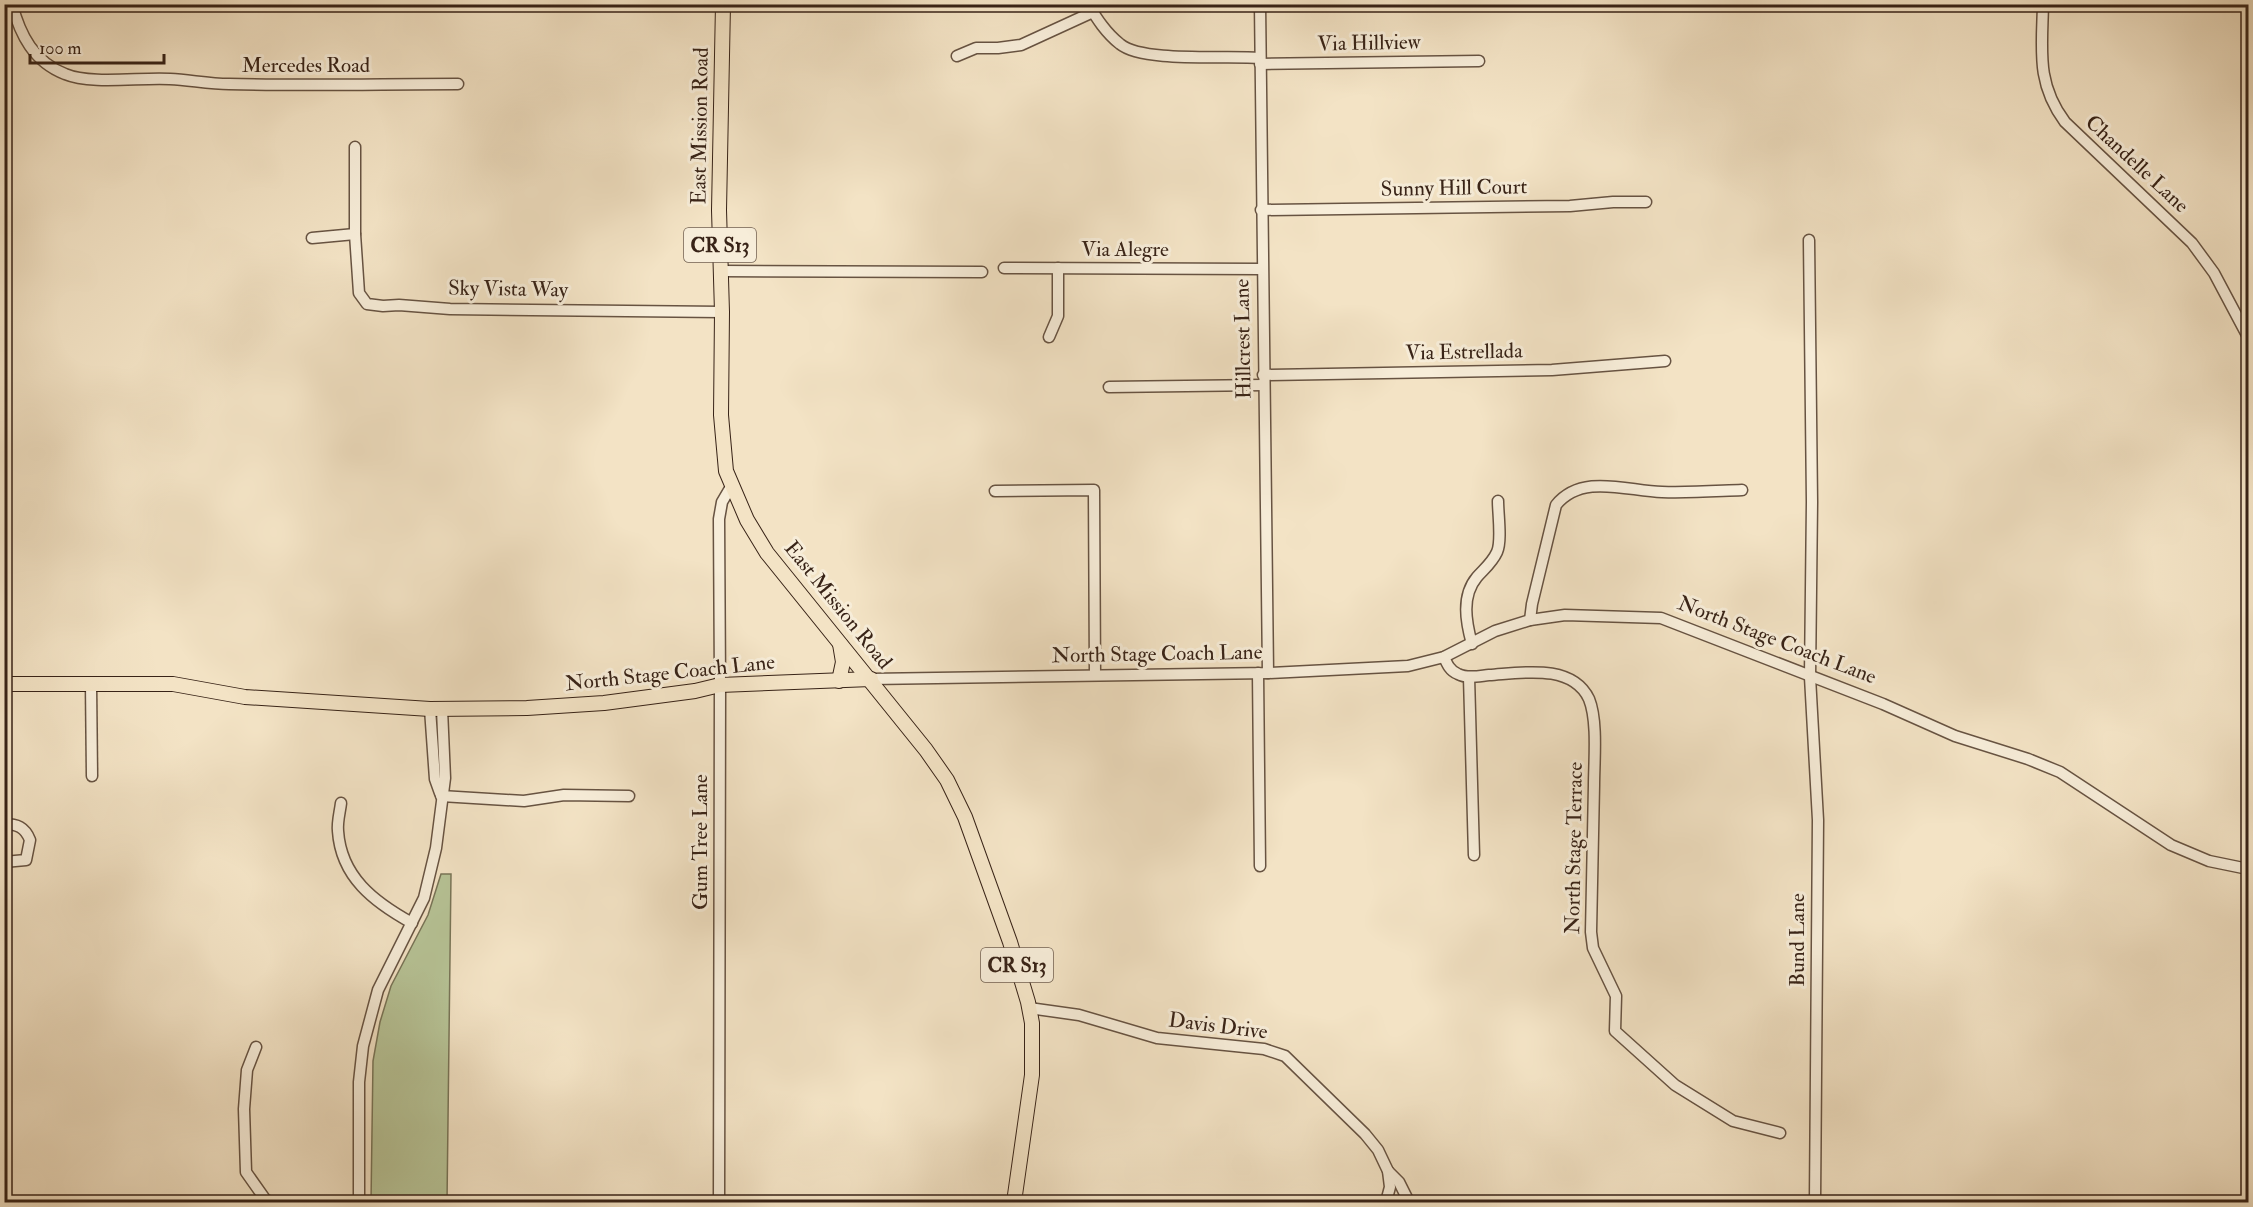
<svg xmlns="http://www.w3.org/2000/svg" width="2253" height="1207" font-family="'IM FELL Double Pica',serif">
	<style>
		.green { fill: #b7c497; stroke: #787457; stroke-width: 1.5 }
		.lines { fill: none; stroke-linecap: round; stroke-linejoin: round }
		.minor-casing { stroke: #675342; stroke-width: 13 }
		.major-casing { stroke: #382317; stroke-width: 16 }
		.minor { stroke: #f7edd9; stroke-width: 10 }
		.major { stroke: #f3e3c5; stroke-width: 14 }
		.labels { text-anchor: middle; dominant-baseline: central; stroke-width: 6; stroke-linejoin: round; paint-order: stroke }
		.shield { fill: #f7edd9; stroke: #716051; stroke-width: 1.5 }
		.shield-label { font-size: 20px; font-weight: bold; fill: #382317 }
		.street-label { font-size: 21px; fill: #382317; stroke: #f7edd9 }
	</style>
	<rect width="100%" height="100%" fill="#f3e3c5"/>
	<filter id="stains"><feTurbulence type="fractalNoise" baseFrequency=".00333" numOctaves="4"/><feColorMatrix values="0 0 0 0 .2 0 0 0 0 .09 0 0 0 0 .02 0 0 0 .5 -.17"/></filter>
	<radialGradient id="worn" r=".72"><stop offset=".6" stop-color="#630" stop-opacity="0"/><stop offset="1" stop-color="#630" stop-opacity=".3"/></radialGradient>
	<!-- green -->
	<polygon class="green" points="441,874 451,874 447,1202 371,1202 373,1061 380,1022 391,986 428,915"/>
	<g class="lines">
		<defs>
			<g id="minor">
				<path d="M 12,4 C 20,35 34,62 65,74 C 91,85 141,77 170,79 C 190,80 209,84 229,84 C 305,86 382,84 458,84"/>
				<path d="M 1088,4 C 1097,19 1106,33 1120,44 C 1143,63 1228,55 1260,58"/>
				<polyline points="1260,4 1268,673"/>
				<path d="M 2043,4 C 2042,50 2036,83 2065,122 L 2192,243 L 2214,273 L 2248,337"/>
				<polyline points="957,56 976,48 998,48 1021,45 1093,12"/>
				<polyline points="1260,64 1479,61"/>
				<polyline points="355,147 355,234 359,293 367,304 383,306 399,305 450,309 722,312"/>
				<polyline points="1261,210 1570,206 1613,202 1646,202"/>
				<polyline points="312,238 355,234"/>
				<polyline points="1809,240 1812,502 1810,677 1818,820 1815,1202"/>
				<polyline points="1004,268 1262,269"/>
				<polyline points="721,271 982,272"/>
				<polyline points="1049,337 1058,316 1058,268"/>
				<polyline points="1263,375 1552,370 1665,361"/>
				<polyline points="1109,387 1263,385"/>
				<polyline points="995,491 1094,490 1095,675"/>
				<path d="M 1530,620 L 1532,604 L 1556,505 C 1582,473 1627,491 1662,492 C 1689,493 1716,491 1742,490"/>
				<path d="M 1472,644 C 1466,622 1461,596 1477,577 C 1484,569 1492,563 1497,552 C 1502,541 1498,514 1498,501"/>
				<path d="M 1444,657 C 1447,664 1450,671 1458,674 C 1467,679 1479,676 1489,675 C 1521,673 1572,663 1589,699 C 1598,721 1594,762 1594,785 C 1593,834 1592,883 1591,932 L 1593,948 L 1616,996 L 1615,1031 L 1675,1085 L 1733,1121 L 1780,1133"/>
				<polyline points="1258,673 1260,866"/>
				<polyline points="1469,677 1474,855"/>
				<polyline points="871,679 1268,673 1408,666 1444,657 1495,631 1530,620 1565,615 1661,618 1883,704 1955,736 2028,759 2060,772 2171,845 2209,861 2248,869"/>
				<polyline points="91,684 92,776"/>
				<polyline points="430,709 435,779 440,793"/>
				<polyline points="441,796 524,801 564,795 629,796"/>
				<path d="M 341,803 C 340,812 337,822 338,831 C 341,877 374,902 412,923"/>
				<path d="M 4,824 C 17,824 25,827 30,840 L 26,860 L 4,862"/>
				<polyline points="1029,1008 1079,1015 1157,1038 1264,1049 1285,1056 1365,1134 1378,1150 1388,1171 1390,1187 1386,1202"/>
				<polyline points="256,1047 247,1070 244,1109 246,1172 265,1199 270,1202"/>
				<polyline points="1388,1171 1399,1182 1409,1202"/>
				<polyline points="359,1202 359,1082 363,1046 378,990 424,898 436,848 445,778 442,709"/>
				<polyline points="719,1202 720,685 719,519 722,502 732,485"/>
			</g>
			<g id="major">
				<polyline points="723,4 719,210 722,312 721,415 726,471 747,520 767,553 926,750 947,780 965,817 1010,942 1028,1002 1032,1023 1032,1075 1014,1202"/>
				<polyline points="839,681 843,662 840,644"/>
				<polyline points="4,684 173,684 245,697 430,709 527,708 604,703 695,691 720,685 871,679"/>
			</g>
		</defs>
		<!-- minor casing -->
		<use href="#minor" class="minor-casing"/>
		<!-- major casing -->
		<use href="#major" class="major-casing"/>
		<!-- minor -->
		<use href="#minor" class="minor"/>
		<!-- major -->
		<use href="#major" class="major"/>
	</g>
	<g class="labels">
		<!-- shield labels -->
		<g class="shield">
			<rect x="684" y="228" width="72" height="34" rx="4.5"/>
			<rect x="981" y="948" width="72" height="34" rx="4.5"/>
		</g>
		<g class="shield-label">
			<text x="720" y="245">CR S13</text>
			<text x="1017" y="965">CR S13</text>
		</g>
		<!-- street labels -->
		<g class="street-label">
			<text transform="translate(1369 43) rotate(-1)">Via Hillview</text>
			<text x="306" y="65">Mercedes Road</text>
			<text transform="translate(700 126) rotate(-89)">East Mission Road</text>
			<text transform="translate(2137 164) rotate(43)">Chandelle Lane</text>
			<text transform="translate(1454 188) rotate(-1)">Sunny Hill Court</text>
			<text x="1125" y="249">Via Alegre</text>
			<text transform="translate(508 289) rotate(1)">Sky Vista Way</text>
			<text transform="translate(1243 339) rotate(-91)">Hillcrest Lane</text>
			<text transform="translate(1464 352) rotate(-1)">Via Estrellada</text>
			<text transform="translate(838 605) rotate(51)">East Mission Road</text>
			<text transform="translate(1777 640) rotate(21)">North Stage Coach Lane</text>
			<text transform="translate(1157 654) rotate(-1)">North Stage Coach Lane</text>
			<text transform="translate(670 673) rotate(-6)">North Stage Coach Lane</text>
			<text transform="translate(700 842) rotate(-90)">Gum Tree Lane</text>
			<text transform="translate(1574 848) rotate(-89)">North Stage Terrace</text>
			<text transform="translate(1797 940) rotate(-90)">Bund Lane</text>
			<text transform="translate(1218 1026) rotate(7)">Davis Drive</text>
		</g>
	</g>
	<!-- margin -->
	<rect width="2253" height="1207" fill="none" stroke="#f3e3c5" stroke-width="24"/>
	<rect x="6" y="6" width="2241" height="1195" fill="none" stroke="#382317" stroke-width="3"/>
	<rect x="12" y="12" width="2229" height="1183" fill="none" stroke="#382317" stroke-width="1.5"/>
	<!-- scale -->
	<path d="M30 54v9h134v-9" fill="none" stroke="#382317" stroke-width="3"/>
	<text x="39" y="54" font-size="18" fill="#382317" stroke="#f7edd9" stroke-width="4.5" paint-order="stroke">100 m</text>
	<rect width="100%" height="100%" filter="url(#stains)"/>
	<rect width="100%" height="100%" fill="url(#worn)"/>
</svg>
